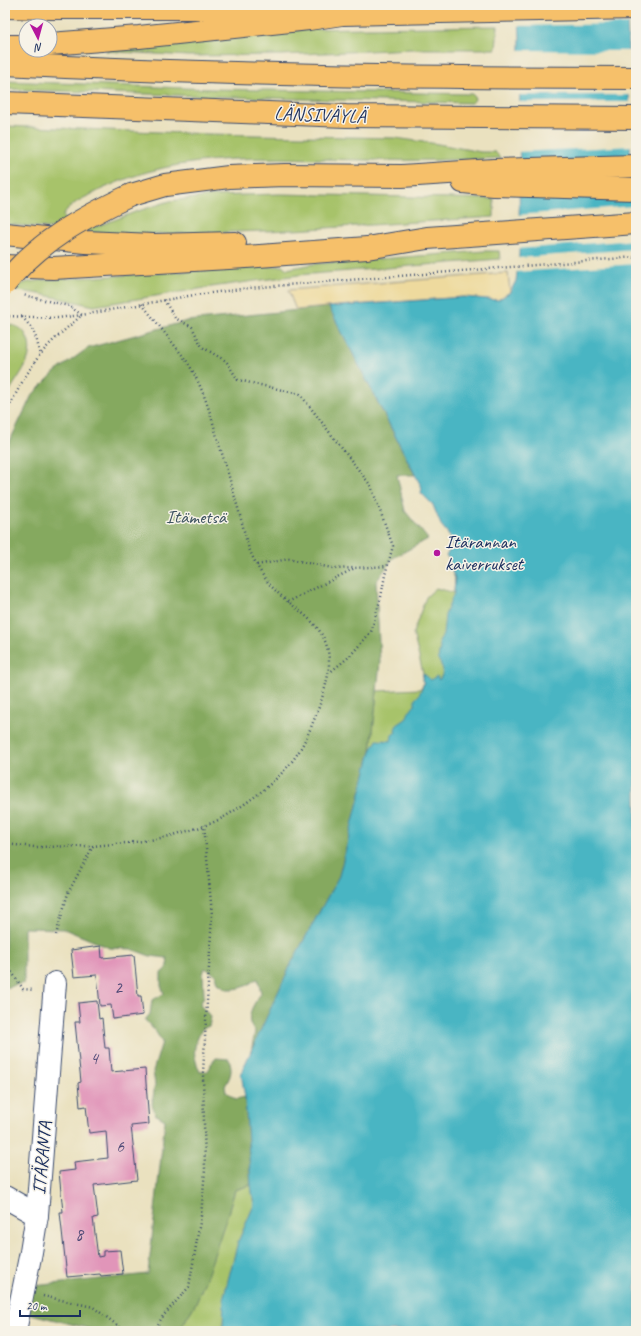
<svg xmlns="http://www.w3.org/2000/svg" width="641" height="1336" font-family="Caveat,sans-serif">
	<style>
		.green { fill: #a7c36a; stroke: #617964 }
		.forest { fill: #85a95e; stroke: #506c5e }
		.sand { fill: #eeda9e; stroke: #84847e }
		.water { fill: #48b5c3; stroke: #327290 }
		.pier { fill: #eae1bf }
		.building { fill: #e195b9 }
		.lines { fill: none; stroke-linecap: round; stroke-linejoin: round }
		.minor-casing { stroke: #3a4a6d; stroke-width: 24 }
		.highway-casing { stroke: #3a4a6d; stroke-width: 24 }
		.path { stroke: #3a4a6d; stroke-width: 2.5; stroke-dasharray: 1 3; stroke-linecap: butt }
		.minor { stroke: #fff; stroke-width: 22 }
		.highway { stroke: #f6c06b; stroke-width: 22 }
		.highway-bridge-casing { stroke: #3a4a6d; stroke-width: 24; stroke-linecap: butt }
		.highway-bridge { stroke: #f6c06b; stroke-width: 22 }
		.poi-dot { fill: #b5179e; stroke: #f7f3e8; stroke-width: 1.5 }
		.labels { text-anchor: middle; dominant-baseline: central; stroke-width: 3; stroke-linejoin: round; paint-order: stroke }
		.number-label { font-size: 17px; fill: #4c4875 }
		.street-label { font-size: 19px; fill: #1b2f5e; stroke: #f7f3e8 }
		.park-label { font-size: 19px; fill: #3e5461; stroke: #f7f3e8 }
		.poi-label { font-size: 19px; fill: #1b2f5e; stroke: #f7f3e8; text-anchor: start }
	</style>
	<rect width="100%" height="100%" fill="#f7f3e8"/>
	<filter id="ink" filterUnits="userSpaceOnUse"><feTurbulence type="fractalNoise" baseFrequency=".025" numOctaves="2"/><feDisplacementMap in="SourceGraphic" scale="8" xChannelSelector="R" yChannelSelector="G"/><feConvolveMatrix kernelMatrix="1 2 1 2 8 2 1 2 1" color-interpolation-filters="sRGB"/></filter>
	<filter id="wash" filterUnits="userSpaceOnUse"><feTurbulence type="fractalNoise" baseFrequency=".012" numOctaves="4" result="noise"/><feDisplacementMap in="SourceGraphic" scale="16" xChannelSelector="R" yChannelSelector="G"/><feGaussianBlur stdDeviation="0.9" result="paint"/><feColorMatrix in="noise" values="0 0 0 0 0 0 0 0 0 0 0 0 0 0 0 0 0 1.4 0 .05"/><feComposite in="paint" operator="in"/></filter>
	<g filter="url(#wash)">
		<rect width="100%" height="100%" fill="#eae1bf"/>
		<!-- green -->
		<g class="green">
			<polygon points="498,26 496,49 411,49 281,55 188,56 106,51 110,48 308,29"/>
			<path d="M 5,81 L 210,89 L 472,94 L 474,96 L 475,99 L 472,103 C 316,100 161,95 5,89 Z"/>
			<path d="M 5,126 L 209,134 L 395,138 L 438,144 L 481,152 L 495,152 L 501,158 C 456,160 410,161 365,160 C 275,159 183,149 100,190 C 91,195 79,199 71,206 C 68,208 65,212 63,215 L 66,223 L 82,227 L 98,226 L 138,211 L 170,201 L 211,196 L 280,194 L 494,199 L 494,217 L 294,230 L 168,234 L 110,234 L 5,224 Z"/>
			<polygon points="485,251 499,251 500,259 299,275 211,287 94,306 40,294 12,290 14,286 29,282 45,280 259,267 283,266 287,269 313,264"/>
			<path d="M 5,324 C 14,325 22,327 26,335 C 39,359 14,378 5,400 Z"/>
			<polygon points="501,562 415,745 383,740 371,751 377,691 420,689 424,683 422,680 423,673 413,633 426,597 436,588 454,593 455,578 450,567"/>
			<polygon points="251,1185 254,1205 238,1242 224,1296 223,1331 179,1331 197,1301 229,1210 235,1190"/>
		</g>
		<!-- forest -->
		<path class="forest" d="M 329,307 L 415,475 L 397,475 L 405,511 L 428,539 L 393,558 L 376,582 L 380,662 L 371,751 L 339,876 L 292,962 L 251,1052 L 255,1031 C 254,1029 251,1026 250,1023 C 247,1013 256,1001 261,993 L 258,979 C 253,980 253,982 249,984 C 242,989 235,989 227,989 L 218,983 L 216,975 L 205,968 L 203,974 L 204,996 L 200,1005 L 211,1017 L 209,1026 L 202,1029 C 193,1047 192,1053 200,1072 L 207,1071 L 211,1064 L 216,1058 L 229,1059 C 233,1070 231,1076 225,1086 L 226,1092 L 236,1099 L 245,1097 L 251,1185 L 235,1190 L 229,1210 L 208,1273 L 197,1301 L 179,1331 L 92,1331 L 91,1329 L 27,1313 L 33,1286 L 148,1274 L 165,1120 L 155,1114 L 152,1104 L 155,1085 L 153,1071 L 162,1042 L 156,1032 L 145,1020 L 150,1014 L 152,1000 L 164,994 L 161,986 L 161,973 L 168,967 L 167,958 L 150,956 L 131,949 L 110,948 L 64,929 L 24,928 L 24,983 L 5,988 L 5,451 L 32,395 L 55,372 L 88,348 L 187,321 Z"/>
		<!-- sand -->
		<polygon class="sand" points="508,273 510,292 498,300 464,297 337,306 296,310 288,290"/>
		<!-- water -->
		<polygon class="water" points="518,5 627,5 633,264 636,269 636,1331 223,1331 224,1296 238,1242 254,1205 251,1185 245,1097 241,1073 292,962 339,876 371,751 377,740 391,741 392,735 396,732 395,729 397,725 406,719 409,712 415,705 415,699 419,695 424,683 422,680 423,673 431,680 437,676 439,680 442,675 443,669 438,659 440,647 439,641 443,635 445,615 454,593 455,578 450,567 449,558 446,556 449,551 454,548 447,532 441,525 433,505 421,493 422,488 329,307 464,297 498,300 510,292 516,281 519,256 520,36"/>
		<!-- pier -->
		<g class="pier">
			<polygon points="516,5 629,5 630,24 517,26"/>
			<polygon points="518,50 630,51 631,95 517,95"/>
			<polygon points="517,102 632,102 633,146 517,152"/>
			<polygon points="634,206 635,240 517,249 517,215"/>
			<polygon points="635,249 636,264 515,272 517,258"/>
		</g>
		<g id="blocks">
			<!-- building -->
			<g class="building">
				<polygon points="101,946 102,958 134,955 138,996 141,996 143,1015 113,1019 111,1005 100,1006 97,975 74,977 71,950"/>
				<polygon points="97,1001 99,1019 102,1018 105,1048 109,1048 111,1072 145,1069 149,1124 131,1126 137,1180 94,1185 98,1217 93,1218 98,1257 103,1256 103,1251 120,1250 123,1274 101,1276 100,1274 67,1277 60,1212 63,1212 59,1172 75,1170 74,1162 108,1158 106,1131 89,1133 86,1106 80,1107 78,1083 81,1082 75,1022 80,1022 78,1003"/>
			</g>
		</g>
	</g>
	<g filter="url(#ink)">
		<use href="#blocks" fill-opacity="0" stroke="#3a4a6d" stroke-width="1"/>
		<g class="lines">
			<defs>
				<g id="minor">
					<polyline points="5,1197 37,1215"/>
					<polyline points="15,1331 31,1252 37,1215 55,983"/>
				</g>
				<g id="highway">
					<polyline points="5,7 51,8 290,8"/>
					<polyline points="50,44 139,37 309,19 342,14 636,8"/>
					<polyline points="5,46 26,46"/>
					<path d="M 5,64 C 215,75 426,78 636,78"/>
					<polyline points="5,103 346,116 636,118"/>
					<polyline points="463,182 494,185 636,189"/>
					<polyline points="131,195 165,185 229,177 285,175 402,176 494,170 636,166"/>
					<polyline points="5,234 85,242 153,245 235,243"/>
					<polyline points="5,266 53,268 246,257 367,248 427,238 636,223"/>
				</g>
			</defs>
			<!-- minor casing -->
			<use href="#minor" class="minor-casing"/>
			<!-- highway casing -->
			<use href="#highway" class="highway-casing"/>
			<!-- path -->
			<g class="path">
				<polyline points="164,300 175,318 192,327 202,347 226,361 238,380 300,394 371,486 393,546 385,575 381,597 371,632 349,657 329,673"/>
				<polyline points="5,316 57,318 82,315 188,296 249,288 636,257"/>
				<path d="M 22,317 C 35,330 37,338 40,356"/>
				<path d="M 5,415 C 15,395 25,375 39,356 C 51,341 67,328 82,315 L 69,306 L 23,295"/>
				<polyline points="257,565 289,559 337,569 387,566"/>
				<polyline points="288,602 355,568"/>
				<polyline points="5,844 35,847 93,846"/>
				<path d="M 56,935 L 68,893 L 93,846 C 122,843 152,842 180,833 C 195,829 212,824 224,817 C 250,802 282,778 298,753 C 307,738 313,723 319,707 C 326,686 334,663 325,641 C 316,619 292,607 276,591 C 265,581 256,565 250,551 C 246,541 244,530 241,519 C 234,494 227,469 219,444 C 211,415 203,386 186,360 L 142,304"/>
				<polyline points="5,962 23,989 34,990"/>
				<polyline points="43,1296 93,1307 125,1331"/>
				<polyline points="154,1331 163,1316 189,1287 201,1216 205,1170 203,1073 212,914 204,825"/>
			</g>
			<!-- minor -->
			<use href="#minor" class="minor"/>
			<!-- highway -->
			<use href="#highway" class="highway"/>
			<defs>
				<path id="highway-bridge" d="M 5,284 C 37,242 84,217 131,195"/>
			</defs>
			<!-- highway-bridge casing -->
			<use href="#highway-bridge" class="highway-bridge-casing"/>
			<!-- highway-bridge -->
			<use href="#highway-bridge" class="highway-bridge"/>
		</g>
	</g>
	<!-- markers -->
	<circle class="poi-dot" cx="437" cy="553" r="4"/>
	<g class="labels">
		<!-- number labels -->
		<g class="number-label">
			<text x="118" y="987">2</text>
			<text x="94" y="1058">4</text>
			<text x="120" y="1146">6</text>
			<text x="79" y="1234">8</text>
		</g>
		<!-- street labels -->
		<g class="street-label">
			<text transform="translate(320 115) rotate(2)">LÄNSIVÄYLÄ</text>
			<text transform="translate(42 1158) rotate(-85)">ITÄRANTA</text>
		</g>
		<!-- park labels -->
		<g class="park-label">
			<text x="196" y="517">Itämetsä</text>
		</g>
		<!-- poi labels -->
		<g class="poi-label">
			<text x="445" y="542">Itärannan<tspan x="445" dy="22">kaiverrukset</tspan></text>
		</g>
	</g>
	<!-- margin -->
	<rect width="641" height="1336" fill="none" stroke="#f7f3e8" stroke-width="20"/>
	<!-- north arrow -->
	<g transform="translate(38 38) rotate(174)"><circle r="19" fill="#f7f3e8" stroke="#9fa5b1"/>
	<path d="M0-3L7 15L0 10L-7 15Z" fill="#b5179e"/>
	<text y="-6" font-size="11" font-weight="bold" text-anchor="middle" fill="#1b2f5e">N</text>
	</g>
	<!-- scale -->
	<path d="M20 1310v6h60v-6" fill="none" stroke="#1b2f5e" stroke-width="2"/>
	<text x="26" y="1310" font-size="12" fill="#1b2f5e" stroke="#f7f3e8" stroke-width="3" paint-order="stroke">20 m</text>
</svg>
